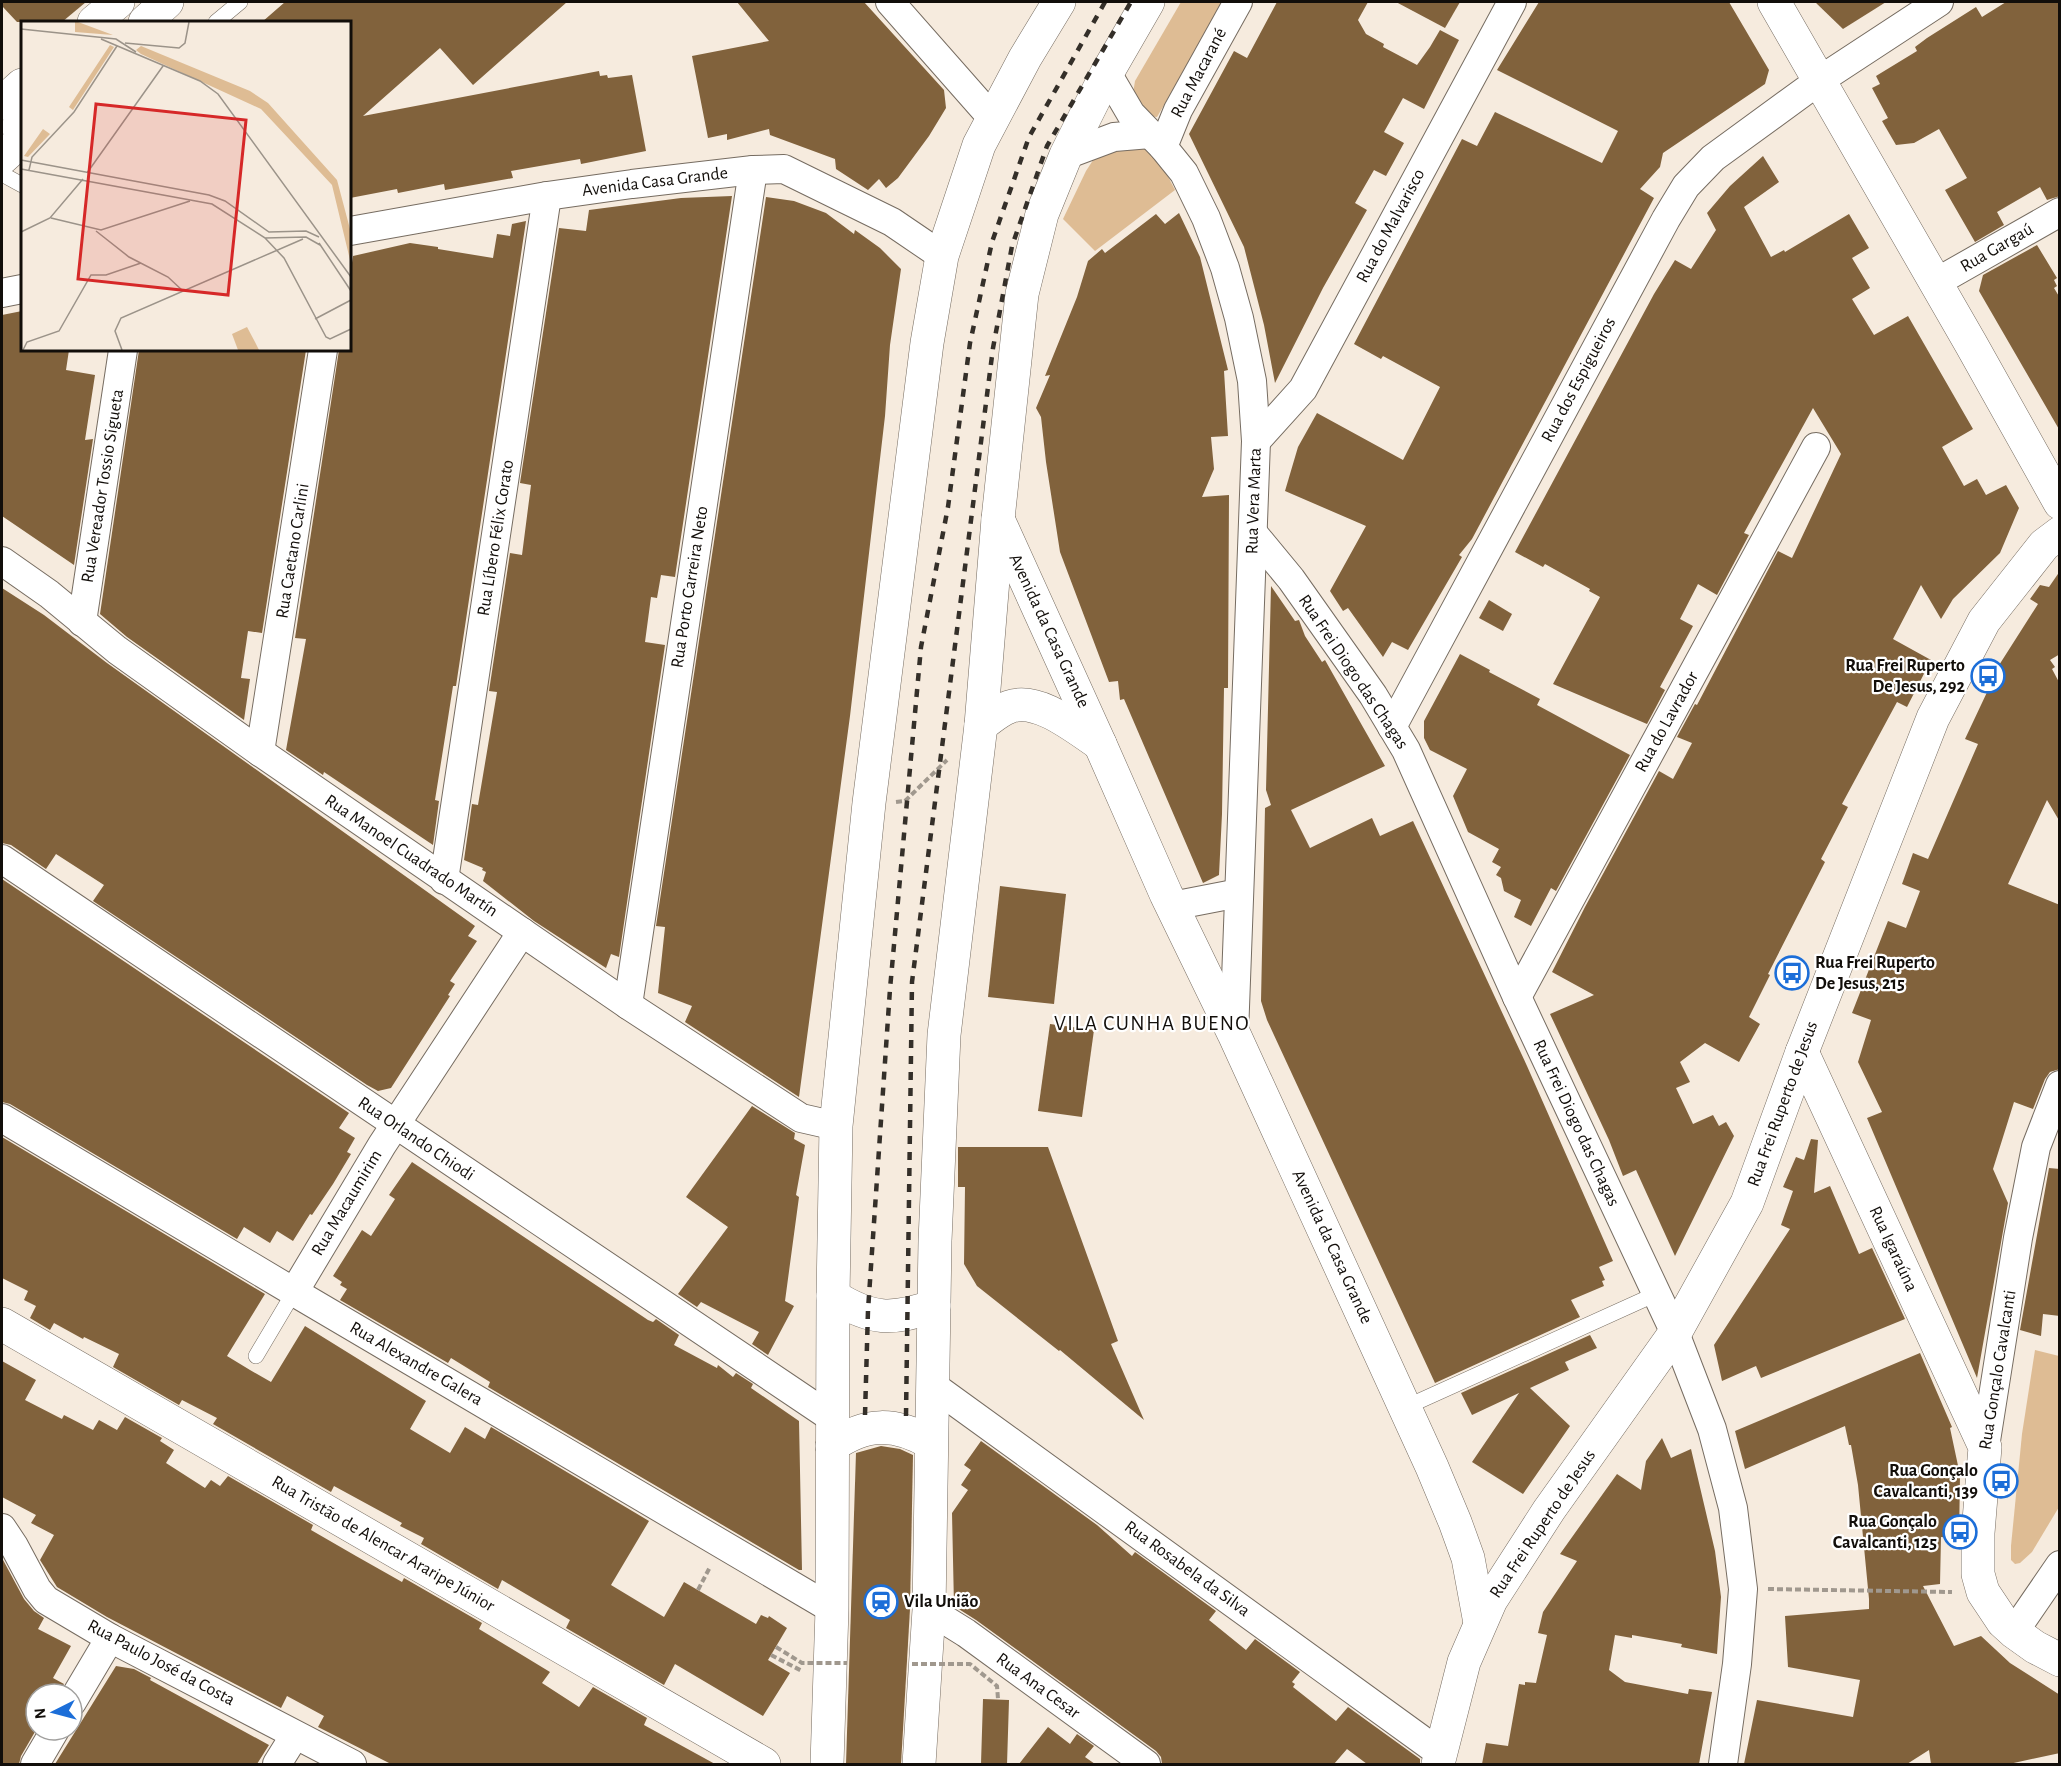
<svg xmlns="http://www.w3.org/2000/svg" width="2061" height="1766" font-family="'Alegreya Sans',sans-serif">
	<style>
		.green { fill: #debc94 }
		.building { fill: #81623c }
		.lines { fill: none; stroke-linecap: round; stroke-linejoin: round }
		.lane-casing { stroke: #766c61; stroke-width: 16 }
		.street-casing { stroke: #766c61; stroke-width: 30 }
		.secondary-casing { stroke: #766c61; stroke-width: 34 }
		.primary-casing { stroke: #766c61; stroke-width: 34 }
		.path { stroke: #a0988e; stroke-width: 4; stroke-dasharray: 6 3; stroke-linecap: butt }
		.lane { stroke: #fff; stroke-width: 15 }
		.street { stroke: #fff; stroke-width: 28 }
		.secondary { stroke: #fff; stroke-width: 33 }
		.primary { stroke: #fff; stroke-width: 33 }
		.rail { stroke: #342f29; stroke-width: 4.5; stroke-dasharray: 8 8; stroke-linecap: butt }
		.path-bridge { stroke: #a0988e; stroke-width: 4; stroke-dasharray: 6 3; stroke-linecap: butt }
		.labels { text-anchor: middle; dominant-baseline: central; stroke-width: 4.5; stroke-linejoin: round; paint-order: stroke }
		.street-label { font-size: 18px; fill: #120e0a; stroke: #fff }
		.poi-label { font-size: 18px; font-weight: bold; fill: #120e0a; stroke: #fff; text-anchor: end }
		.quarter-label { font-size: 21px; letter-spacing: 1.5px; fill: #120e0a; stroke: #fff }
		.inset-road { fill: none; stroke: #9b9389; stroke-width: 1.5 }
		.view { fill: #d62828; fill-opacity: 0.15; stroke: #d62828; stroke-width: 3 }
		.inset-edge { fill: none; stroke: #120e0a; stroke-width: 3 }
	</style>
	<rect width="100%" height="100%" fill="#f6ebde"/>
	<!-- green -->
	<g class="green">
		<polygon points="1181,2 1224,2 1157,117 1148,116 1132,100 1135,81"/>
		<polygon points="1141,144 1161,163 1175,190 1095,251 1063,219 1086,171 1099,151"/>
		<polygon points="2035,1350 2059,1356 2059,1507 2032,1552 2020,1563 2015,1564 2011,1560 2011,1546 2022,1434"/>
	</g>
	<!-- building -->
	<g class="building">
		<polygon points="2,2 86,2 62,22 17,22 2,6"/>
		<polygon points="285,2 567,2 473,85 440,48 363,116 599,71 600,76 607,75 608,78 632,75 646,151 581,164 580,159 511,171 513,178 445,190 444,184 398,193 397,189 350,198 350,22 262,22"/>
		<polygon points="737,2 864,2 944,90 946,108 929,136 898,178 886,188 879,179 868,190 836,169 835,159 770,135 769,129 727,140 727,134 708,138 692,56 769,41"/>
		<polygon points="1277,2 1368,2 1358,20 1366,34 1384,44 1383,47 1417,65 1430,47 1440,30 1459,40 1424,109 1403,98 1384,132 1404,143 1386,176 1374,170 1355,203 1367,210 1323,288 1275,383 1264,325 1244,247 1189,134 1234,51 1247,58"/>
		<polygon points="1396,2 1460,2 1445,28"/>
		<polygon points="1539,2 1729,2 1769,70 1765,84 1663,153 1660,167 1640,189 1654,198 1472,539 1459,555 1462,557 1408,650 1392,642 1383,657 1348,608 1343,611 1330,591 1366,526 1285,491 1298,447 1317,413 1403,460 1440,387 1383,356 1381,359 1354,344 1462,139 1477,146 1495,112 1602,163 1618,131 1497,70"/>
		<polygon points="1815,2 1886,2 1843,29"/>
		<polygon points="2006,2 2060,2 2060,196 2047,200 2040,187 1997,212 2004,225 1975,242 1945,190 1967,178 1939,129 1914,143 1896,145 1882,121 1888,118 1872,88 1880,84 1876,76 1917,51 1915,47 1927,38 1976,7 1982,17"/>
		<polygon points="1763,156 1779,182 1744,207 1771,257 1784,250 1785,252 1849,214 1869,248 1852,258 1870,288 1852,299 1874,335 1908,316 1973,429 1942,447 1964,486 1977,479 1986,495 2006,485 2019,508 2000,553 1953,599 1941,619 1921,585 1893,639 1931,660 1907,707 1897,702 1842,804 1848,807 1821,859 1825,862 1768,974 1770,975 1749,1017 1760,1024 1739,1062 1705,1043 1680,1062 1690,1082 1676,1088 1693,1124 1713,1115 1719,1126 1726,1122 1734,1136 1675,1256 1636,1170 1623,1176 1609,1140 1550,1014 1594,995 1552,972 1585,907 1659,771 1673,779 1692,743 1677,737 1695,704 1697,705 1778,551 1792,558 1841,454 1813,408 1744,533 1749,535 1717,595 1698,584 1680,619 1693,626 1660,687 1665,690 1647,724 1553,684 1600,597 1589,591 1590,589 1545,564 1543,567 1515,552 1654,294 1675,260 1691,269 1716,230 1707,213 1730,186"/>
		<polygon points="732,196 675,577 661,575 657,598 651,597 645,642 665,645 619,957 611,954 606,968 534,921 483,881 486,872 482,870 483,868 464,860 472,804 478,805 497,692 489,691 510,553 522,555 531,485 520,483 559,228 586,231 589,210 681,198"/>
		<polygon points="766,197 794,201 826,213 854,234 855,230 880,248 901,269 890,345 885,416 850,716 799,1097 685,1022 692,1006 658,993 665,927 656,926"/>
		<polygon points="1179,213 1200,257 1228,370 1224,371 1228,436 1211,437 1214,469 1202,497 1229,495 1228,688 1224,688 1222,814 1219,875 1203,883 1124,699 1120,700 1118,681 1109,682 1060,552 1046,462 1041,417 1036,408 1050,375 1045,376 1077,297 1088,261 1102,249 1105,253 1156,214 1165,224"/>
		<polygon points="526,221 456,686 453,686 446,731 435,800 439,801 433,845 324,772 323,775 286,750 306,639 295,638 339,350 350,350 350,276 353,256 410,243 438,247 438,249 493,258 497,234 510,236 512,224"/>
		<polygon points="2037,245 2057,278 2054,280 2057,286 2054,288 2060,298 2060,431 1979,291 1983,275"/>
		<polygon points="22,311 22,350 69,350 66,370 95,375 85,440 93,439 74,565 2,516 2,315"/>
		<polygon points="139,350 306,350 262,633 248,631 241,678 250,679 244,720 127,637 100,614"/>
		<polygon points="2060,571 2060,654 2050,660 2055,667 2052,669 2060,684 2060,822 2047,800 2008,884 2060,905 2060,1069 2050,1072 2045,1079 2033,1109 2014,1102 1993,1169 2008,1203 1977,1378 1867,1118 1882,1112 1858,1062 1871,1020 1852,1013 1888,921 1906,928 1920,891 1902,884 1913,853 1928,859 1978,744 1965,739 1989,688 1987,684 2038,604 2030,599 2040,585 2049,587"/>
		<polygon points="1271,586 1295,621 1299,620 1305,636 1322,662 1325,660 1385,766 1291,810 1310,848 1372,818 1380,836 1413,821 1527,1066 1613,1261 1599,1267 1605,1280 1602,1281 1604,1286 1571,1300 1580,1317 1435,1383 1267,1020 1261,1001 1265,808 1271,805 1266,790"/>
		<polygon points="2,588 44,615 107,663 475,926 468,936 477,941 450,981 455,984 448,995 450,996 391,1088 378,1091 367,1085 93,901 104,885 56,854 46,869 11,845 2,843"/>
		<polygon points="1489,600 1512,614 1503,631 1479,618"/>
		<polygon points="1460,654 1490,670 1489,672 1540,699 1537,705 1630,755 1556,891 1551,888 1531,926 1514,917 1521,900 1504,891 1501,878 1496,875 1501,867 1492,862 1499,849 1468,832 1453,796 1467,769 1430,750 1424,738 1424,721"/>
		<polygon points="2,879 349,1113 339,1128 355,1138 347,1152 351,1154 333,1184 312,1215 310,1214 293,1241 277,1231 270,1243 244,1227 237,1239 10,1104 2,1102"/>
		<polygon points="1000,886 1066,894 1054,1004 988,997"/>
		<polygon points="1050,1024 1094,1030 1082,1117 1038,1111"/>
		<polygon points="752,1106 795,1133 794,1139 805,1145 796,1195 799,1197 785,1301 794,1306 768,1355 752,1344 759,1332 701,1302 697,1307 678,1294 728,1227 686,1197"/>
		<polygon points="2,1137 265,1294 227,1356 250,1370 271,1382 305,1326 426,1401 410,1429 450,1453 465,1427 485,1439 491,1427 649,1521 611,1585 664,1617 684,1582 756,1624 761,1615 768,1618 769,1616 787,1628 768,1660 790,1673 763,1716 675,1664 664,1685 566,1628 570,1620 502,1580 498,1589 421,1544 424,1538 400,1526 402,1523 334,1486 331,1492 213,1424 217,1418 182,1400 179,1405 113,1367 119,1354 84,1337 83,1339 54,1323 50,1330 30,1318 36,1306 24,1300 28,1291 2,1278"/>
		<polygon points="1811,1139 1818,1140 1814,1193 1830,1186 1859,1254 1872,1248 1905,1319 1761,1378 1756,1366 1722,1381 1714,1345 1790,1229 1781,1225 1793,1191 1783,1187 1796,1157 1804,1160"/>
		<polygon points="958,1147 1048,1147 1118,1341 1111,1344 1144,1420 1060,1350 1059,1351 977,1286 964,1264 965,1187 958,1187"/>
		<polygon points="412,1162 648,1320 653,1322 656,1319 679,1335 674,1345 717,1368 718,1365 733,1377 736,1373 753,1384 751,1388 799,1421 802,1570 799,1570 488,1387 490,1382 451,1358 448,1363 340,1300 347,1289 340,1285 342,1282 333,1276 362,1230 371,1236 395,1199 389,1195"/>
		<polygon points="2049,1168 2060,1169 2060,1316 2043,1314 2041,1336 2020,1330"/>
		<polygon points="1590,1335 1597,1348 1565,1362 1569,1370 1530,1388 1570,1426 1523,1494 1472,1462 1519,1393 1472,1415 1461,1393"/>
		<polygon points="1920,1353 1952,1427 1950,1428 1960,1475 1959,1539 1941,1537 1940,1584 1923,1586 1954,1646 1981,1636 2010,1663 2060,1695 2060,1753 2009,1764 1931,1764 1929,1750 1907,1764 1744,1764 1757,1700 1853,1717 1860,1680 1788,1667 1785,1616 1869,1609 1869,1599 1858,1485 1851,1445 1849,1445 1845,1426 1745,1469 1735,1431"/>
		<polygon points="2,1361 36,1380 25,1400 62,1419 64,1415 93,1430 99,1420 117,1430 125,1417 162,1438 160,1441 174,1450 166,1463 205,1488 211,1480 220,1486 228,1476 313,1525 311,1530 356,1556 402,1582 404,1578 482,1623 479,1629 550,1672 542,1683 579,1707 593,1687 647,1718 644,1725 715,1764 391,1764 318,1727 324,1716 287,1696 281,1708 107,1617 57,1587 40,1560 54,1535 31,1523 36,1515 2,1497"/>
		<polygon points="1662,1438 1671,1458 1691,1449 1715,1551 1721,1597 1717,1654 1681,1647 1682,1644 1632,1635 1632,1638 1615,1635 1609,1670 1625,1682 1688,1694 1689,1689 1712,1692 1699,1764 1482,1764 1486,1743 1508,1746 1519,1684 1525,1685 1525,1682 1536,1683 1547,1635 1538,1633 1543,1612 1577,1561 1560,1554 1617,1474 1641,1490 1646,1461"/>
		<polygon points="981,1441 1097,1525 1132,1556 1135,1552 1216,1611 1209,1620 1246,1650 1255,1639 1300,1672 1292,1682 1295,1684 1293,1687 1336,1721 1348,1707 1420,1759 1420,1764 1367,1764 1347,1749 1334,1764 1162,1764 1161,1757 1156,1751 976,1620 954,1606 952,1513 968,1490 961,1485 971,1470 964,1465"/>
		<polygon points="881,1446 900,1449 913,1455 910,1609 901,1764 846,1764 856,1453"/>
		<polygon points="2,1558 24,1599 34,1611 44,1618 38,1629 71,1646 53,1678 64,1684 58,1694 36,1694 36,1730 21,1756 19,1764 2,1764"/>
		<polygon points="116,1666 134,1669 151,1678 150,1680 269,1745 257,1764 55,1764"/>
		<polygon points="983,1699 1009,1700 1007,1764 981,1764"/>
		<polygon points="1048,1727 1070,1744 1077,1734 1094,1746 1085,1757 1095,1764 1019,1764"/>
	</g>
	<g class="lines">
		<defs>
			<g id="lane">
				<polyline points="216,22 240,2"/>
				<polyline points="2,174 22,185"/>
				<polyline points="256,1356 294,1292"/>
				<polyline points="1406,1407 1656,1294"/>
			</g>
			<g id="street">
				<polyline points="890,2 993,119"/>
				<polyline points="1107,73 1131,114 1163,147 1184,173 1206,218 1225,268 1239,318 1252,381 1256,441 1234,1034"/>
				<polyline points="1163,147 1178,110 1238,2"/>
				<polyline points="1066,155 1114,137 1150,134"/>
				<polyline points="350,231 547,196 632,184 753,170 784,169 892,222 942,256"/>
				<polyline points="1935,283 2060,212"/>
				<polyline points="2,293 22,289"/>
				<polyline points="1256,441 1303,389 1512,2"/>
				<polyline points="1253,533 1291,579 1373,695 1406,750 1517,997 1675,1333 1712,1429 1733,1508 1743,1589 1737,1664 1723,1764"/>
				<polyline points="2,561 49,594 117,650 260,752 628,1005 801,1118 836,1126"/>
				<polyline points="82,622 123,350"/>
				<polyline points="1392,727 1666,219 1686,186 1713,158 1820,80 1939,2"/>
				<polyline points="260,752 323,350"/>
				<polyline points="2,859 832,1418"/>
				<polyline points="444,880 547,196"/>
				<polyline points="1172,906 1239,893"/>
				<polyline points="1517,997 1816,447"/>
				<polyline points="628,1005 753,170"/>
				<polyline points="2,1118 294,1292 832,1609"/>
				<polyline points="294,1292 382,1145 522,932"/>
				<polyline points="932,1385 1440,1753"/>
				<polyline points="1985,1447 2018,1238 2036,1147 2060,1085"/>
				<polyline points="2,1528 14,1546 37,1589 46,1600 110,1638 352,1764"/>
				<polyline points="929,1610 966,1633 1146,1764"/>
				<polyline points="2014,1632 2060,1565"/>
				<polyline points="72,1702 110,1638"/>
				<polyline points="35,1764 55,1730"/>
				<polyline points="277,1764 295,1735"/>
			</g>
			<g id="secondary">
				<polyline points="1774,2 1971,344 2060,503"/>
				<polyline points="94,22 118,2"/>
				<polyline points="145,22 167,2"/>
				<polyline points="2,103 22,85"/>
				<path d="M 2,158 L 22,140 C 18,130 18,124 22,114"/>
				<polyline points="998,519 1100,744 1166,894 1234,1034 1432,1467 1455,1522 1468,1558 1480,1623"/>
				<path d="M 981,725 C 990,719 998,711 1009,707 C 1038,696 1077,729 1100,744"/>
				<polyline points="1802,1052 1985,1447 1978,1533 1978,1574 1983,1592 2003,1622 2014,1632 2035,1647 2060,1660"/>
				<polyline points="2,1324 764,1764"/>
				<polyline points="1438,1764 1464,1662 1491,1600 1549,1510 1675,1333 1747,1203 1802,1052 1933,718 1984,621 2044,545 2060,533"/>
			</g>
			<g id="primary">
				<path d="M 833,1296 C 871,1320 892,1321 934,1306"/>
				<path d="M 832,1446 C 866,1422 895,1422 931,1443"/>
				<polyline points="827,1764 832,1609 833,1296 836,1126 869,803 927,343 942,256 979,145 1025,58 1059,2"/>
				<polyline points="919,1764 929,1610 935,1241 944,1035 981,725 998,519 1022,294 1042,214 1066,155 1107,73 1148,2"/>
			</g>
		</defs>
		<!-- lane casing -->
		<use href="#lane" class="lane-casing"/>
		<!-- street casing -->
		<use href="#street" class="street-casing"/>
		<!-- secondary casing -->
		<use href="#secondary" class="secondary-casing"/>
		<!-- primary casing -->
		<use href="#primary" class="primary-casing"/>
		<!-- path -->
		<g class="path">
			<polyline points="896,802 905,801 947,760"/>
			<polyline points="1768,1589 1952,1592"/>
			<polyline points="698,1590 710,1567"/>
			<polyline points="771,1655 802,1671"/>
		</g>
		<!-- lane -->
		<use href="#lane" class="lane"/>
		<!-- street -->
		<use href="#street" class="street"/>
		<!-- secondary -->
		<use href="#secondary" class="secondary"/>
		<!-- primary -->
		<use href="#primary" class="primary"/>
		<!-- rail -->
		<g class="rail">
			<polyline points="865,1415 868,1310 890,989 921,647 948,507 970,343 992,242 1029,137 1105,2"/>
			<polyline points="906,1416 912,982 993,348 1012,246 1047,146 1131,2"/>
		</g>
		<!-- path-bridge -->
		<g class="path-bridge">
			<polyline points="776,1647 802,1663 847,1663"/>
			<polyline points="912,1664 970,1664 997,1686 998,1699"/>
		</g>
	</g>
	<!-- icons -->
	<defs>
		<symbol id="bus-ring" viewBox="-11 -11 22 22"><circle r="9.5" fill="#fff" stroke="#1c6ed8" stroke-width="1.5"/><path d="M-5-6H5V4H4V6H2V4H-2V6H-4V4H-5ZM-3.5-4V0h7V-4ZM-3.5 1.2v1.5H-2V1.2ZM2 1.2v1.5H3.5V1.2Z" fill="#1c6ed8"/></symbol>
		<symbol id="station-ring" viewBox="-11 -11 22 22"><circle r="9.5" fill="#fff" stroke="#1c6ed8" stroke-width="1.5"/><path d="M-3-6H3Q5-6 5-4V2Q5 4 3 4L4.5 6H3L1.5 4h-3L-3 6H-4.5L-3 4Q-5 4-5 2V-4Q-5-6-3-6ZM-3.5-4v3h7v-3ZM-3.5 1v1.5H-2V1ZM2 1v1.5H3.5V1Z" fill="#1c6ed8"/></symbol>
	</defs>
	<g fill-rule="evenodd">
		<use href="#bus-ring" x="1969" y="657" width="38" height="38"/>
		<use href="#bus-ring" x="1773" y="954" width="38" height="38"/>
		<use href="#bus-ring" x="1982" y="1462" width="38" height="38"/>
		<use href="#bus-ring" x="1941" y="1513" width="38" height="38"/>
		<use href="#station-ring" x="862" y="1583" width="38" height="38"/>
	</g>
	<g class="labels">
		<!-- street labels -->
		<g class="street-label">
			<text transform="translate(1199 73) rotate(-62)">Rua Macarané</text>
			<text transform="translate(655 182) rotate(-7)">Avenida Casa Grande</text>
			<text transform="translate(1391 226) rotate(-62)">Rua do Malvarisco</text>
			<text transform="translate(1997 248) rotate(-30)">Rua Gargaú</text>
			<text transform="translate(1579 380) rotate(-62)">Rua dos Espigueiros</text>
			<text transform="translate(103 486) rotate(-81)">Rua Vereador Tossio Sigueta</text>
			<text transform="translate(1254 501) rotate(-88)">Rua Vera Marta</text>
			<text transform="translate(496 538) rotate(-81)">Rua Líbero Félix Corato</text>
			<text transform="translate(293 551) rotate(-81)">Rua Caetano Carlini</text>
			<text transform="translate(690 587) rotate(-81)">Rua Porto Carreira Neto</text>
			<text transform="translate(1049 631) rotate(65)">Avenida da Casa Grande</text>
			<text transform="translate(1353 672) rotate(56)">Rua Frei Diogo das Chagas</text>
			<text transform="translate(1667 722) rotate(-61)">Rua do Lavrador</text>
			<text transform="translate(411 856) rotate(34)">Rua Manoel Cuadrado Martín</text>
			<text transform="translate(1783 1104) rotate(-70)">Rua Frei Ruperto de Jesus</text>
			<text transform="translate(1576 1123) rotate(65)">Rua Frei Diogo das Chagas</text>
			<text transform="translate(416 1139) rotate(34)">Rua Orlando Chiodi</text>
			<text transform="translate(347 1203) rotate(-59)">Rua Macaumirim</text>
			<text transform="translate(1332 1247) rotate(65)">Avenida da Casa Grande</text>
			<text transform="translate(1893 1249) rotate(65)">Rua Igaraúna</text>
			<text transform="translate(416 1364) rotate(30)">Rua Alexandre Galera</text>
			<text transform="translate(1998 1370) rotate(-81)">Rua Gonçalo Cavalcanti</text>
			<text transform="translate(1543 1524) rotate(-56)">Rua Frei Ruperto de Jesus</text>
			<text transform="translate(383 1544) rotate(30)">Rua Tristão de Alencar Araripe Júnior</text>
			<text transform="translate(1187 1569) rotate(36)">Rua Rosabela da Silva</text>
			<text transform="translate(161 1663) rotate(28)">Rua Paulo José da Costa</text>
			<text transform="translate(1038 1686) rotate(36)">Rua Ana Cesar</text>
		</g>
		<!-- poi labels -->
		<g class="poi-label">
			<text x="1965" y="666">Rua Frei Ruperto<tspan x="1965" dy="21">De Jesus, 292</tspan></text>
			<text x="1815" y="963" text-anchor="start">Rua Frei Ruperto<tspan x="1815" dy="21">De Jesus, 215</tspan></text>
			<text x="1978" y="1471">Rua Gonçalo<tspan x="1978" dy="21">Cavalcanti, 139</tspan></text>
			<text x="1937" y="1522">Rua Gonçalo<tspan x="1937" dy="21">Cavalcanti, 125</tspan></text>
			<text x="904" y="1602" text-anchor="start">Vila União</text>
		</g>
		<!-- quarter labels -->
		<g class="quarter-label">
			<text x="1152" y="1023">VILA CUNHA BUENO</text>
		</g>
	</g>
	<!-- overview -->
	<g transform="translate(21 21)">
		<rect width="330" height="330" fill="#f6ebde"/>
		<path d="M 54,1 L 57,1 L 92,14 L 54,11 ZM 89,24 L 93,26 L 52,89 L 48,86 ZM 120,25 L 229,70 L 247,82 L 316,159 L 329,208 L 330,243 L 311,164 L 240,88 L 120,33 L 115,29 ZM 22,108 L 29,113 L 7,136 L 3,135 ZM 226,306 L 234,321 L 238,329 L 217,329 L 211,313 Z" fill="#debc94"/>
		<path class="inset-road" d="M 0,8 L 95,18 L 115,31M 80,18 L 179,60 L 197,73 L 330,256M 104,22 L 158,27 L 164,22 L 168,1M 0,139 L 188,174 L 204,180 L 248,211 L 285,210 L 298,216M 0,148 L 191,183 L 244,217 L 285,216 L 299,224M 8,149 L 11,136 L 53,91 L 96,25M 66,152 L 142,45M 30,197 L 80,209 L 169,180M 75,210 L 108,236 L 147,256 L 162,270M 0,211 L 29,197 L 62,158M 244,217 L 263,237 L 305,316 L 309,318 L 330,308M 298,222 L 330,270M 294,298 L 330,279M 2,329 L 6,321 L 38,310 L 70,254 L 85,254 L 120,242M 101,329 L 94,310 L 100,297 L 282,218"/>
		<path class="view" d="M 75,83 L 225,99 L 207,274 L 57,258 Z"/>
		<rect width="330" height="330" class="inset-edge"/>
	</g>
	<!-- border -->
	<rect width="2061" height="1766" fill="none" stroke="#120e0a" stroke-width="6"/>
	<!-- north arrow -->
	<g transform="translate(54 1712) rotate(264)"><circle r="28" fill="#ffffff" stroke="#a09f9d" stroke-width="1.5"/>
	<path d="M0-4.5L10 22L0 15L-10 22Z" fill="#1c6ed8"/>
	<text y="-9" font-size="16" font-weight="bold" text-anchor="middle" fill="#120e0a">N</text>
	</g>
</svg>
